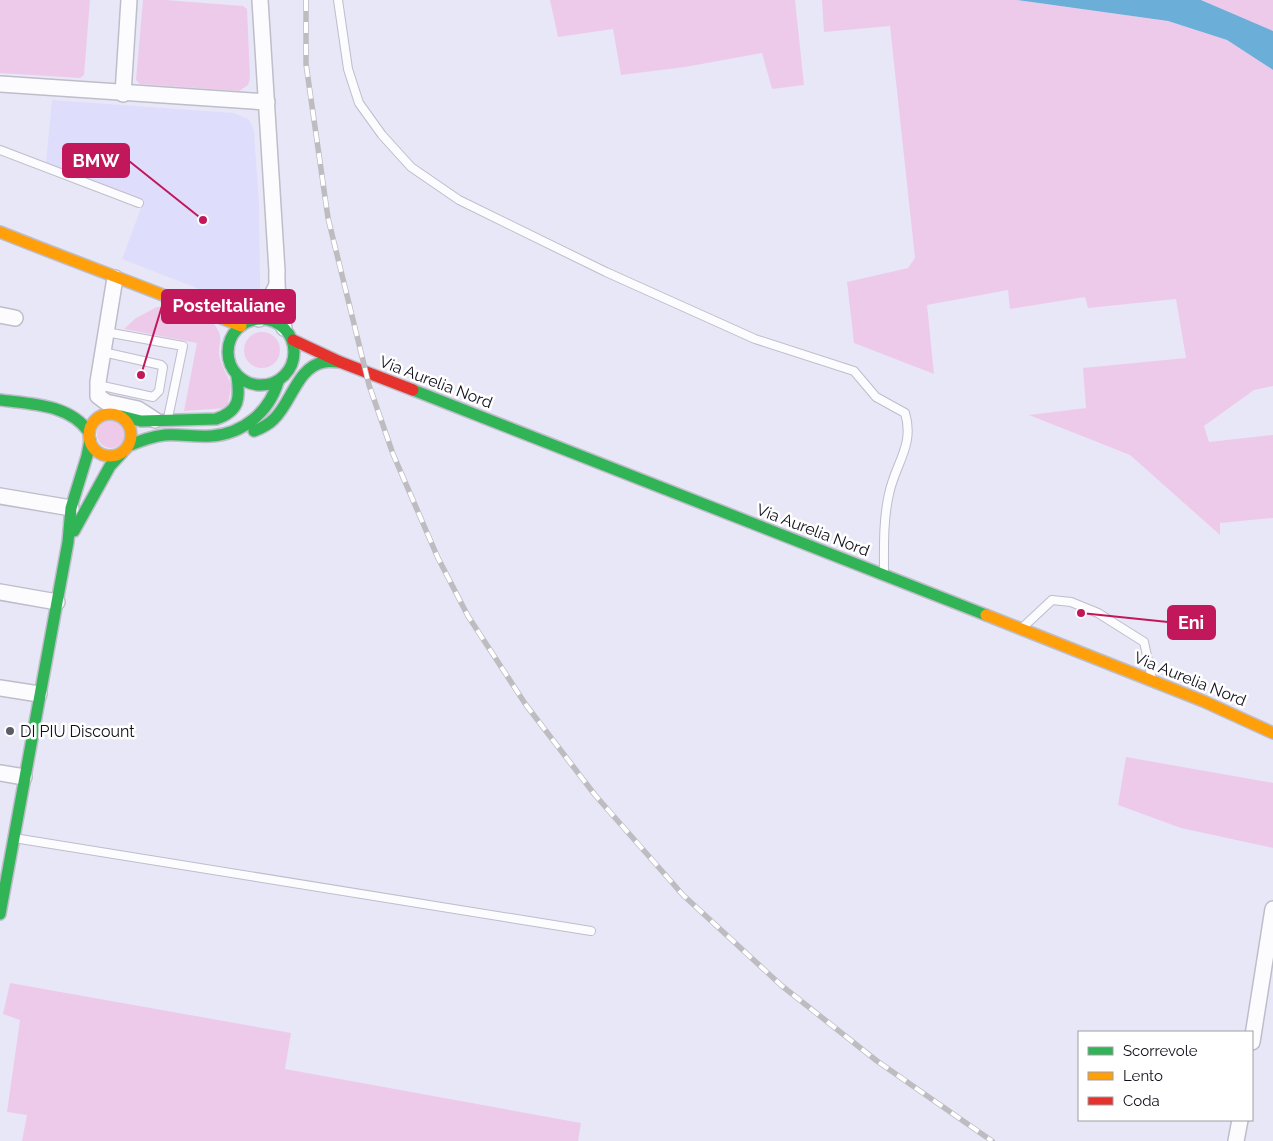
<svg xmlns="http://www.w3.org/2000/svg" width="1273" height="1141" font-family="Raleway,sans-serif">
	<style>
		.built { fill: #deddfb }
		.green { fill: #eecaea }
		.water { fill: #6bafd9 }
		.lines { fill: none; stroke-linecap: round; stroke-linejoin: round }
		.lane-casing { stroke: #bebdca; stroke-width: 10 }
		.street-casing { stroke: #bebdca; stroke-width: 18 }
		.fast-casing { stroke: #bebdca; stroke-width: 14 }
		.slow-casing { stroke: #bebdca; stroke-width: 14 }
		.jam-casing { stroke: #bebdca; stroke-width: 14 }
		.lane { stroke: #fcfbfe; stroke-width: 8 }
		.street { stroke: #fcfbfe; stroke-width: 15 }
		.fast { stroke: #30b455; stroke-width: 11 }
		.slow { stroke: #ff9f0a; stroke-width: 11 }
		.jam { stroke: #e5322d; stroke-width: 11 }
		.rail-casing { stroke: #bebcc1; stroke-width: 5.5 }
		.rail { stroke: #fff; stroke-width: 4; stroke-dasharray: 11; stroke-linecap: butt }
		.poi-dot { fill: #5c5b68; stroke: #fff; stroke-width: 2 }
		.labels { text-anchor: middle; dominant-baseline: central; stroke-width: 5; stroke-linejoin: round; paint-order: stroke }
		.street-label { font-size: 16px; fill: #100f1b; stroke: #fff }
		.poi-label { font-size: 16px; fill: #100f1b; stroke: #fff; text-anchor: start }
		.leader { fill: none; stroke: #c2185b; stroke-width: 2 }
		.callout-dot { fill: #c2185b; stroke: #fff; stroke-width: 2 }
		.callout { fill: #c2185b; stroke: #c2185b; stroke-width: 2 }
		.callout-label { font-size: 18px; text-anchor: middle; font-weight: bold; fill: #fff }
	</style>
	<rect width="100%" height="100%" fill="#e8e7f7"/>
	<!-- built -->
	<polygon class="built" points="52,100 233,113 248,119 252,125 254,133 259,203 260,290 256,298 245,305 238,304 122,259 144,200 46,163"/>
	<!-- green -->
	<g class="green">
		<polygon points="0,0 90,0 84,75 80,78 0,73"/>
		<polygon points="143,0 166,0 243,6 247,9 250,78 248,85 239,91 140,84 136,80"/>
		<polygon points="550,0 795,0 804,85 772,89 762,53 685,67 621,75 613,29 558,37"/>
		<polygon points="822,0 1017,0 1168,21 1227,40 1273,70 1273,386 1254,390 1204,426 1209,442 1273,435 1273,518 1220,523 1220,535 1130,455 1029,415 1086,408 1083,368 1186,358 1176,299 1088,308 1085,297 1010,309 1008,290 927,305 934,374 854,343 847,282 908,268 915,258 890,26 824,32"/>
		<polygon points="1201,0 1273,0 1273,31 1265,28"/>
		<path d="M 157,307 L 179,307 L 213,323 C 227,339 216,343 220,359 C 222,367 230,380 231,385 C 231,392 228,401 227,408 L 184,411 L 197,343 L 124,329 L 136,318 Z"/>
		<circle cx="262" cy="350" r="18"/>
		<circle cx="111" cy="434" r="14"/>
		<polygon points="1126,757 1273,783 1273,848 1181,828 1118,805"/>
		<polygon points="10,983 291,1033 285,1069 581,1123 578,1141 22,1141 27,1115 7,1112 20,1020 3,1014"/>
	</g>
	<!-- water -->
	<polygon class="water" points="1017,0 1201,0 1273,31 1273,70 1227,40 1168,21"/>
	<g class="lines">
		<defs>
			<g id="lane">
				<path d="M 338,0 L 348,69 L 359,103 L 382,135 L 411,167 L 459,200 L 606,272 L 755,339 L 854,371 L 876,397 L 905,413 C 915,445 895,464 889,494 C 883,520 884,548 884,574"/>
				<polyline points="0,150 139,203"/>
				<polyline points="106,332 183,346 168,418"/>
				<polyline points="98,385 153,397 159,391 163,367 161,365 103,352"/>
				<polyline points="1022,628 1052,600 1071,602 1098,613 1144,642 1152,679"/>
				<polyline points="14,838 591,931"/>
			</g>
			<g id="street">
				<path d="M 260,0 L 277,271 C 276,291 279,308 284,328"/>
				<polyline points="0,84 267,102"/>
				<polyline points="123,94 129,0"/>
				<polyline points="115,278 98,382 98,396 106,402 138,409 155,420"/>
				<polyline points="0,315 15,318"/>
				<polyline points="259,319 276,287"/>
				<polyline points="0,496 71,508"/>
				<polyline points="0,592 57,602"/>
				<polyline points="0,688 39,694"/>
				<polyline points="0,773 24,777"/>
				<polyline points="1252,1042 1273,909"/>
				<polyline points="1236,1141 1240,1120"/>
			</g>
			<g id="fast">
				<circle cx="261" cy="352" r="33"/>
				<polyline points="413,390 986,615"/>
				<path d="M 0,400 C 31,404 69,404 89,432"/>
				<path d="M 121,416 L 141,421 L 216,419 C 240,411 240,398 237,376"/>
				<path d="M 254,431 C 262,428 268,425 274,419 C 292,402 297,367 324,362 C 329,361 335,362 340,362"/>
				<path d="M 128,446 C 140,441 152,436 165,435 C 180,434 195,437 211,436 C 243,434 269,412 278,382"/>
				<polyline points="74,531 110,466 122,453"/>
				<polyline points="0,914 68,542 71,508 87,456 90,440"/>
			</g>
			<g id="slow">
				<path d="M 0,232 C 80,264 161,293 241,326"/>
				<circle cx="110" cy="435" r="21"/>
				<polyline points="986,615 1203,701 1273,733"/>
			</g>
			<polyline id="jam" points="293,340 340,362 413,390"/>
		</defs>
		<!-- lane casing -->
		<use href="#lane" class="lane-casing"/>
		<!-- street casing -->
		<use href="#street" class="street-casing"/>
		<!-- fast casing -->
		<use href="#fast" class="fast-casing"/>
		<!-- slow casing -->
		<use href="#slow" class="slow-casing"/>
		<!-- jam casing -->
		<use href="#jam" class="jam-casing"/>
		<!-- lane -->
		<use href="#lane" class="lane"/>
		<!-- street -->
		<use href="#street" class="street"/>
		<!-- fast -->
		<use href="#fast" class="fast"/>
		<!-- slow -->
		<use href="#slow" class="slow"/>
		<!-- jam -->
		<use href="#jam" class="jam"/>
		<defs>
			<polyline id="rail" points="306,0 306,64 328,218 369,385 393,454 438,558 468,616 526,705 595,795 683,895 782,986 877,1061 992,1141"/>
		</defs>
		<!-- rail casing -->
		<use href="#rail" class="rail-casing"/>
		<!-- rail -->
		<use href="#rail" class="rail"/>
	</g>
	<!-- markers -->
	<circle class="poi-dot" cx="10" cy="731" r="5"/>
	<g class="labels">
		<!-- street labels -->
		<g class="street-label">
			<text transform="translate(436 382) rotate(21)">Via Aurelia Nord</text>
			<text transform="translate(813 530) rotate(21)">Via Aurelia Nord</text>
			<text transform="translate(1190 679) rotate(22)">Via Aurelia Nord</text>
		</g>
		<!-- poi labels -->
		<g class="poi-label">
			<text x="20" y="731">DI PIU Discount</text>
		</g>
	</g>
	<!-- callouts -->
	<path class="leader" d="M203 220L129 161M141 375L162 306M1081 613L1168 622"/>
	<g class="callout-dot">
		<circle cx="203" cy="220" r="5"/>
		<circle cx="141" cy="375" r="5"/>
		<circle cx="1081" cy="613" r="5"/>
	</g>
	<g class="callout">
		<rect x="63" y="144" width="66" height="33" rx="5"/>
		<rect x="162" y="290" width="133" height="33" rx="5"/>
		<rect x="1168" y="606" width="47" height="33" rx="5"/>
	</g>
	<g class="callout-label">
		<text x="96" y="167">BMW</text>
		<text x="229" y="312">PosteItaliane</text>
		<text x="1191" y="629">Eni</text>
	</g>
	<!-- legend -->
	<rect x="1078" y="1031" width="175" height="90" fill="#ffffff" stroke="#9f9fa4"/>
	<rect x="1088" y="1047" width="25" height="8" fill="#30b455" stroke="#9f9fa4"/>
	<text x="1123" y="1056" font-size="15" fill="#100f1b">Scorrevole</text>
	<rect x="1088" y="1072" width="25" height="8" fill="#ff9f0a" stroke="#9f9fa4"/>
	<text x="1123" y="1081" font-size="15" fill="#100f1b">Lento</text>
	<rect x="1088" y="1097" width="25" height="8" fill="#e5322d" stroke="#9f9fa4"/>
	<text x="1123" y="1106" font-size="15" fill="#100f1b">Coda</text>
</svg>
